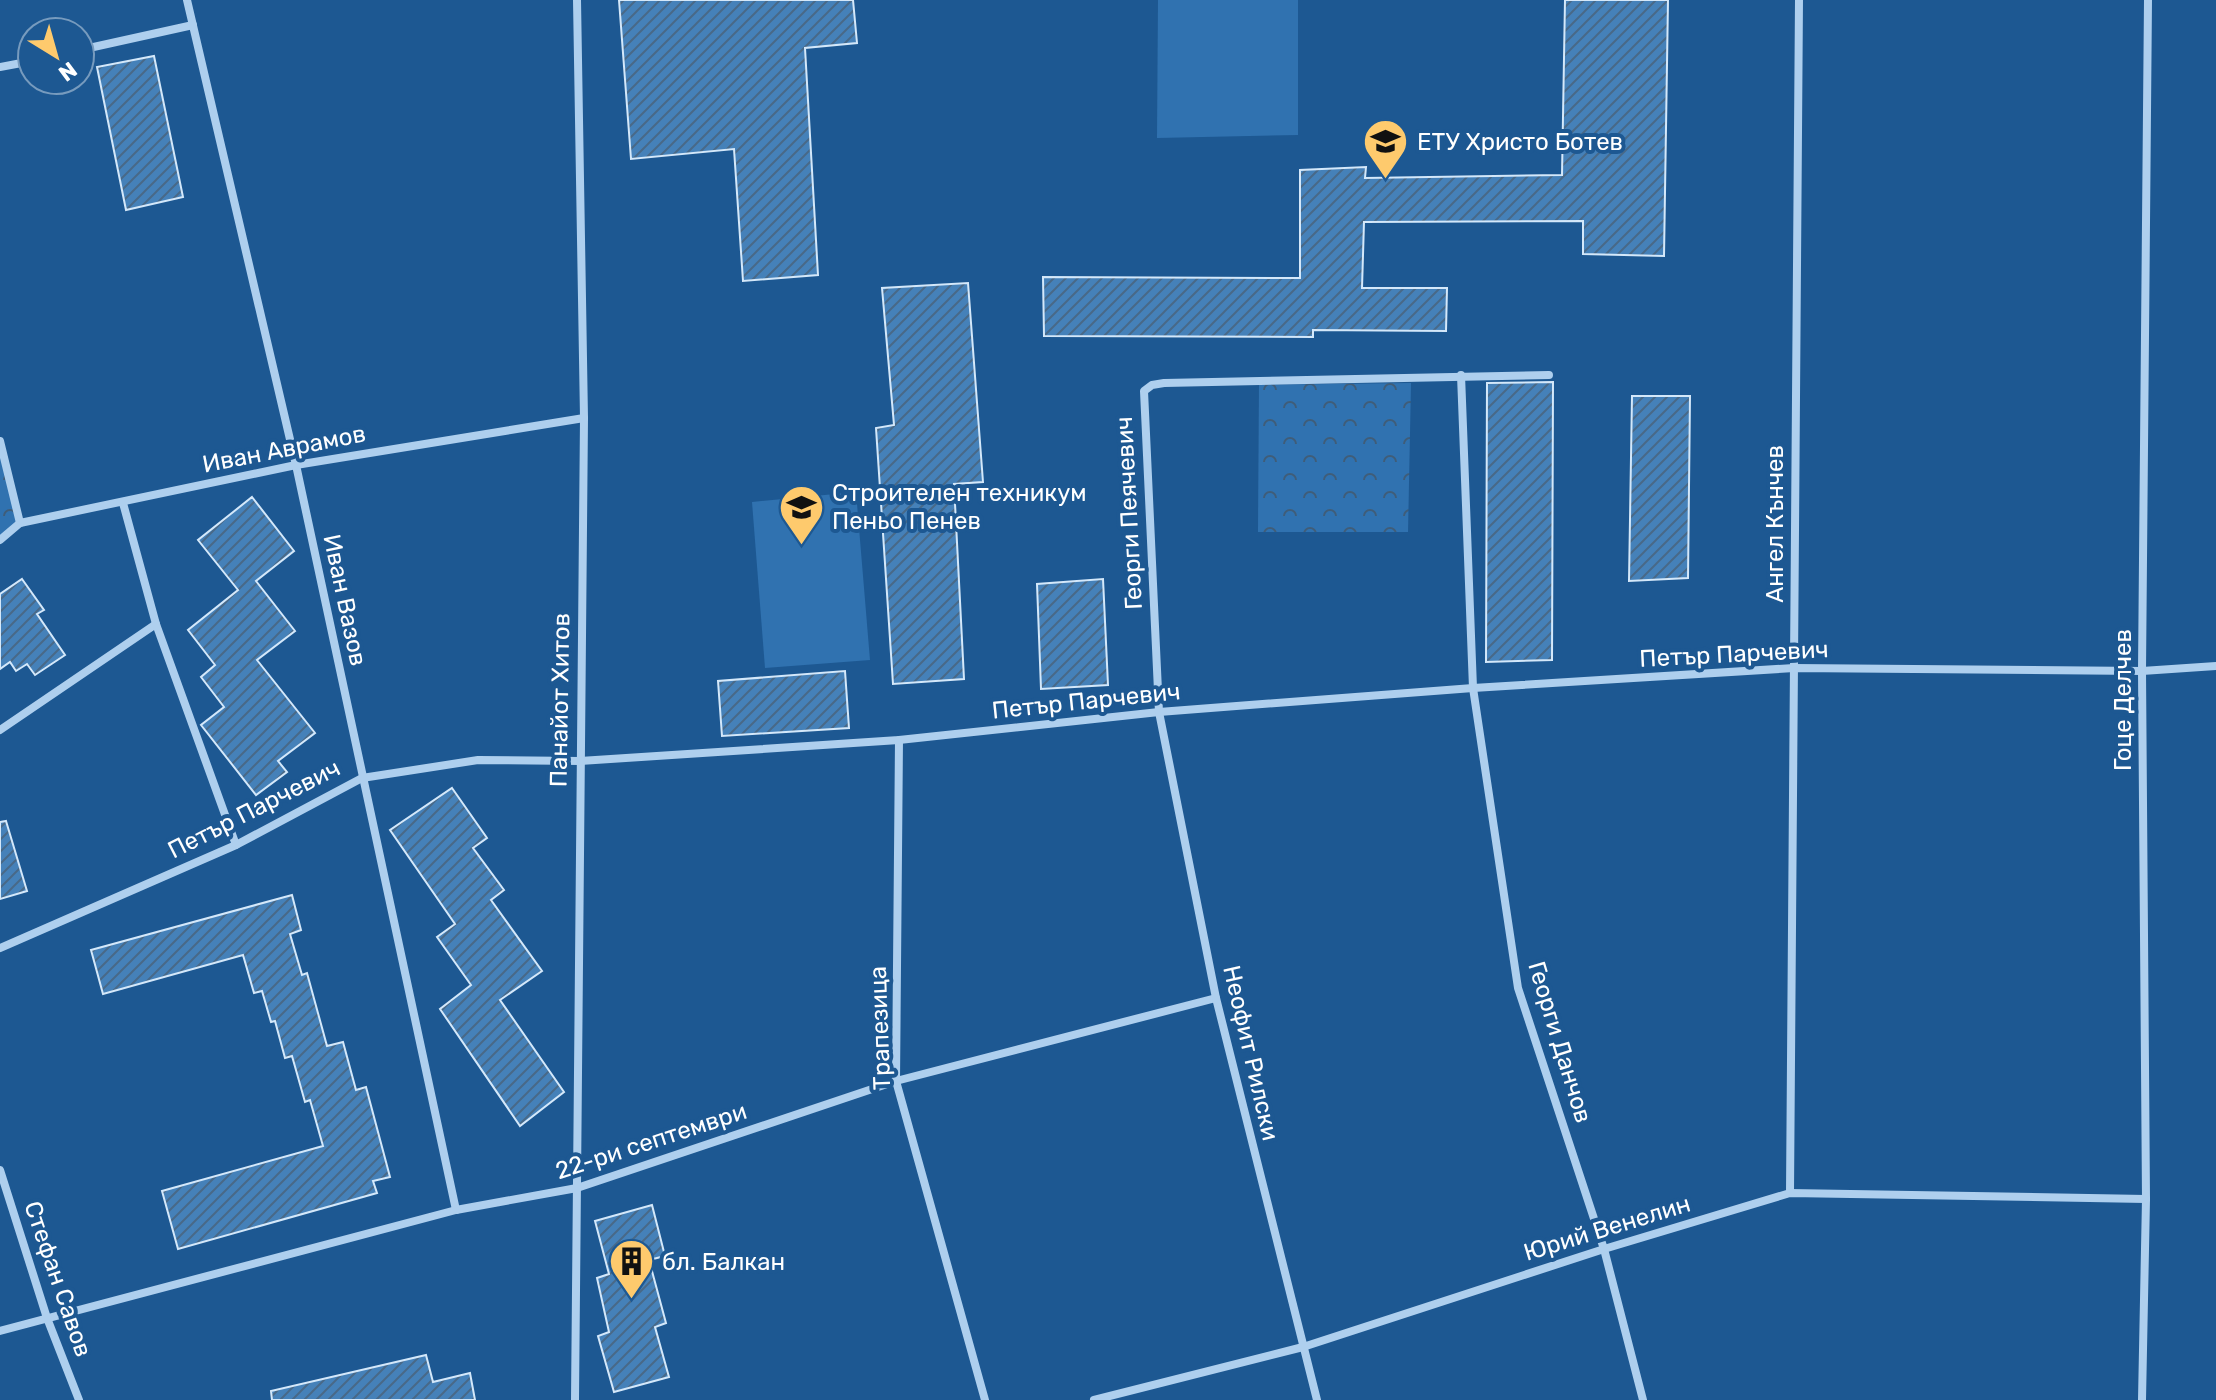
<svg xmlns="http://www.w3.org/2000/svg" width="2216" height="1400" font-family="Rubik,sans-serif">
	<style>
		.park { fill: url(#park-crowns) }
		.pitch { fill: #3072b0 }
		.building { fill: url(#building-hatch); stroke: #d4e8fa; stroke-width: 2 }
		.lines { fill: none; stroke-linecap: round; stroke-linejoin: round }
		.minor { stroke: #aecfee; stroke-width: 8 }
		.labels { text-anchor: middle; dominant-baseline: central; stroke-width: 8; stroke-linejoin: round; paint-order: stroke }
		.poi-label { font-size: 24px; fill: #fff; stroke: #1d5892; text-anchor: start }
		.street-label { font-size: 24px; fill: #fff; stroke: #1d5892 }
	</style>
	<defs>
		<pattern id="park-crowns" width="20" height="18" patternUnits="userSpaceOnUse" patternTransform="scale(2)"><rect width="20" height="18" fill="#3072b0"/><path d="M2 6a3 3 0 1 1 6 0M12 15a3 3 0 1 1 6 0" fill="none" stroke="#3f5d79"/></pattern>
		<pattern id="building-hatch" width="6" height="6" patternUnits="userSpaceOnUse" patternTransform="scale(2)"><rect width="6" height="6" fill="#4581b9"/><path d="M-1 1l2-2M0 6l6-6M5 7l2-2" fill="none" stroke="#486988"/></pattern>
	</defs>
	<rect width="100%" height="100%" fill="#1d5892"/>
	<!-- park -->
	<g class="park">
		<polygon points="1411,383 1408,532 1258,532 1259,385"/>
		<polygon points="0,441 20,523 0,540"/>
	</g>
	<!-- pitch -->
	<g class="pitch">
		<polygon points="1158,0 1298,0 1298,135 1157,138"/>
		<polygon points="856,492 870,660 765,668 752,502"/>
	</g>
	<!-- building -->
	<g class="building">
		<polygon points="619,0 853,0 857,43 805,48 818,275 743,281 734,149 631,159"/>
		<polygon points="1565,0 1668,0 1664,256 1583,254 1583,221 1364,222 1362,288 1447,288 1446,331 1313,330 1313,337 1044,336 1043,277 1300,278 1300,170 1366,167 1365,178 1562,175"/>
		<polygon points="154,56 183,197 126,210 97,67"/>
		<polygon points="968,283 983,482 954,484 964,679 893,684 876,428 894,425 882,288"/>
		<polygon points="1553,382 1552,660 1486,662 1487,383"/>
		<polygon points="1632,396 1690,396 1688,578 1629,581"/>
		<polygon points="252,497 294,551 256,581 295,631 257,660 315,733 278,761 287,772 256,795 201,725 224,707 201,677 215,665 188,630 238,590 198,540"/>
		<polygon points="22,579 44,610 37,614 65,655 35,675 27,664 16,671 10,662 0,669 0,594"/>
		<polygon points="1103,579 1108,685 1041,689 1037,584"/>
		<polygon points="845,671 849,728 722,736 718,681"/>
		<polygon points="452,788 487,838 473,848 504,890 491,900 542,971 500,1000 564,1092 520,1126 440,1009 471,985 437,937 455,924 390,830"/>
		<polygon points="6,821 27,891 0,899 0,822"/>
		<polygon points="292,895 301,930 290,934 302,975 307,973 327,1046 343,1042 356,1090 366,1087 390,1177 373,1181 377,1193 178,1249 162,1191 323,1146 310,1100 305,1102 292,1056 285,1058 275,1021 271,1022 262,991 254,993 243,955 103,994 91,950"/>
		<polygon points="652,1205 665,1256 649,1260 666,1323 655,1327 669,1377 614,1392 598,1336 609,1332 597,1278 609,1274 595,1221"/>
		<polygon points="426,1355 433,1382 470,1373 475,1400 272,1400 271,1391"/>
	</g>
	<g class="lines">
		<!-- minor -->
		<g class="minor">
			<polyline points="187,0 296,465 456,1210"/>
			<polyline points="80,50 193,25"/>
			<polyline points="0,67 32,61"/>
			<polyline points="1461,375 1473,688 1518,988 1604,1249 1643,1400"/>
			<polyline points="0,441 20,523"/>
			<polyline points="123,503 156,624"/>
			<polyline points="0,540 20,523 296,465 584,418"/>
			<polyline points="0,730 156,624 236,845"/>
			<polyline points="899,740 896,1081 985,1400"/>
			<polyline points="0,948 236,845 362,778 478,760 580,761 899,740 1159,712 1473,688 1794,668 2142,671 2216,666"/>
			<polyline points="0,1170 47,1318 79,1400"/>
			<polyline points="1790,1193 1799,0"/>
			<polyline points="0,1331 456,1210 577,1188 896,1081 1216,998"/>
			<polyline points="575,1400 584,418 577,0"/>
			<polyline points="1094,1400 1303,1347 1604,1249 1790,1193 2146,1199"/>
			<polyline points="1317,1400 1216,998 1159,712 1144,391 1152,385 1164,383 1549,375"/>
			<polyline points="2142,1400 2146,1199 2142,671 2148,0"/>
		</g>
	</g>
	<!-- icons -->
	<defs>
		<symbol id="school-pin" viewBox="-11 -11 22 30"><path d="M0 17L-7.5 6A9.5 9.5 0 1 1 7.5 6Z" fill="#feca6d" stroke="#1d5892"/><path d="M0-5L7-2L0 1L-7-2ZM-4 1L0 2.5L4 1V4Q0 6-4 4Z" fill="#111"/></symbol>
		<symbol id="building-pin" viewBox="-11 -11 22 30"><path d="M0 17L-7.5 6A9.5 9.5 0 1 1 7.5 6Z" fill="#feca6d" stroke="#1d5892"/><path d="M-4-6H4V6H1V3H-1V6H-4ZM-2.5-4.3h1.7v1.8h-1.7ZM.8-4.3h1.7v1.8H.8ZM-2.5-1h1.7V.8h-1.7ZM.8-1h1.7V.8H.8Z" fill="#111"/></symbol>
	</defs>
	<g fill-rule="evenodd">
		<use href="#school-pin" x="1360" y="116" width="51" height="69"/>
		<use href="#school-pin" x="776" y="482" width="51" height="69"/>
		<use href="#building-pin" x="606" y="1236" width="51" height="69"/>
	</g>
	<g class="labels">
		<!-- poi labels -->
		<g class="poi-label">
			<text x="1417" y="142">ЕТУ Христо Ботев</text>
			<text x="832" y="493">Строителен техникум<tspan x="832" dy="28">Пеньо Пенев</tspan></text>
			<text x="662" y="1262">бл. Балкан</text>
		</g>
		<!-- street labels -->
		<g class="street-label">
			<text transform="translate(284 449) rotate(-11)">Иван Аврамов</text>
			<text transform="translate(1129 513) rotate(-93)">Георги Пеячевич</text>
			<text transform="translate(1775 524) rotate(-90)">Ангел Кънчев</text>
			<text transform="translate(345 600) rotate(78)">Иван Вазов</text>
			<text transform="translate(1734 654) rotate(-3)">Петър Парчевич</text>
			<text transform="translate(560 700) rotate(-89)">Панайот Хитов</text>
			<text transform="translate(2123 700) rotate(-90)">Гоце Делчев</text>
			<text transform="translate(1086 701) rotate(-6)">Петър Парчевич</text>
			<text transform="translate(254 809) rotate(-27)">Петър Парчевич</text>
			<text transform="translate(880 1028) rotate(-92)">Трапезица</text>
			<text transform="translate(1560 1042) rotate(73)">Георги Данчов</text>
			<text transform="translate(1251 1053) rotate(77)">Неофит Рилски</text>
			<text transform="translate(651 1141) rotate(-18)">22-ри септември</text>
			<text transform="translate(1607 1228) rotate(-17)">Юрий Венелин</text>
			<text transform="translate(58 1279) rotate(71)">Стефан Савов</text>
		</g>
	</g>
	<!-- north arrow -->
	<g transform="translate(56 56) rotate(143)"><circle r="38" fill="#1d5892" stroke="#779bbe" stroke-width="2"/>
	<path d="M0-6L14 30L0 20L-14 30Z" fill="#feca6d"/>
	<text y="-12" font-size="22" font-weight="bold" text-anchor="middle" fill="#ffffff">N</text>
	</g>
</svg>
